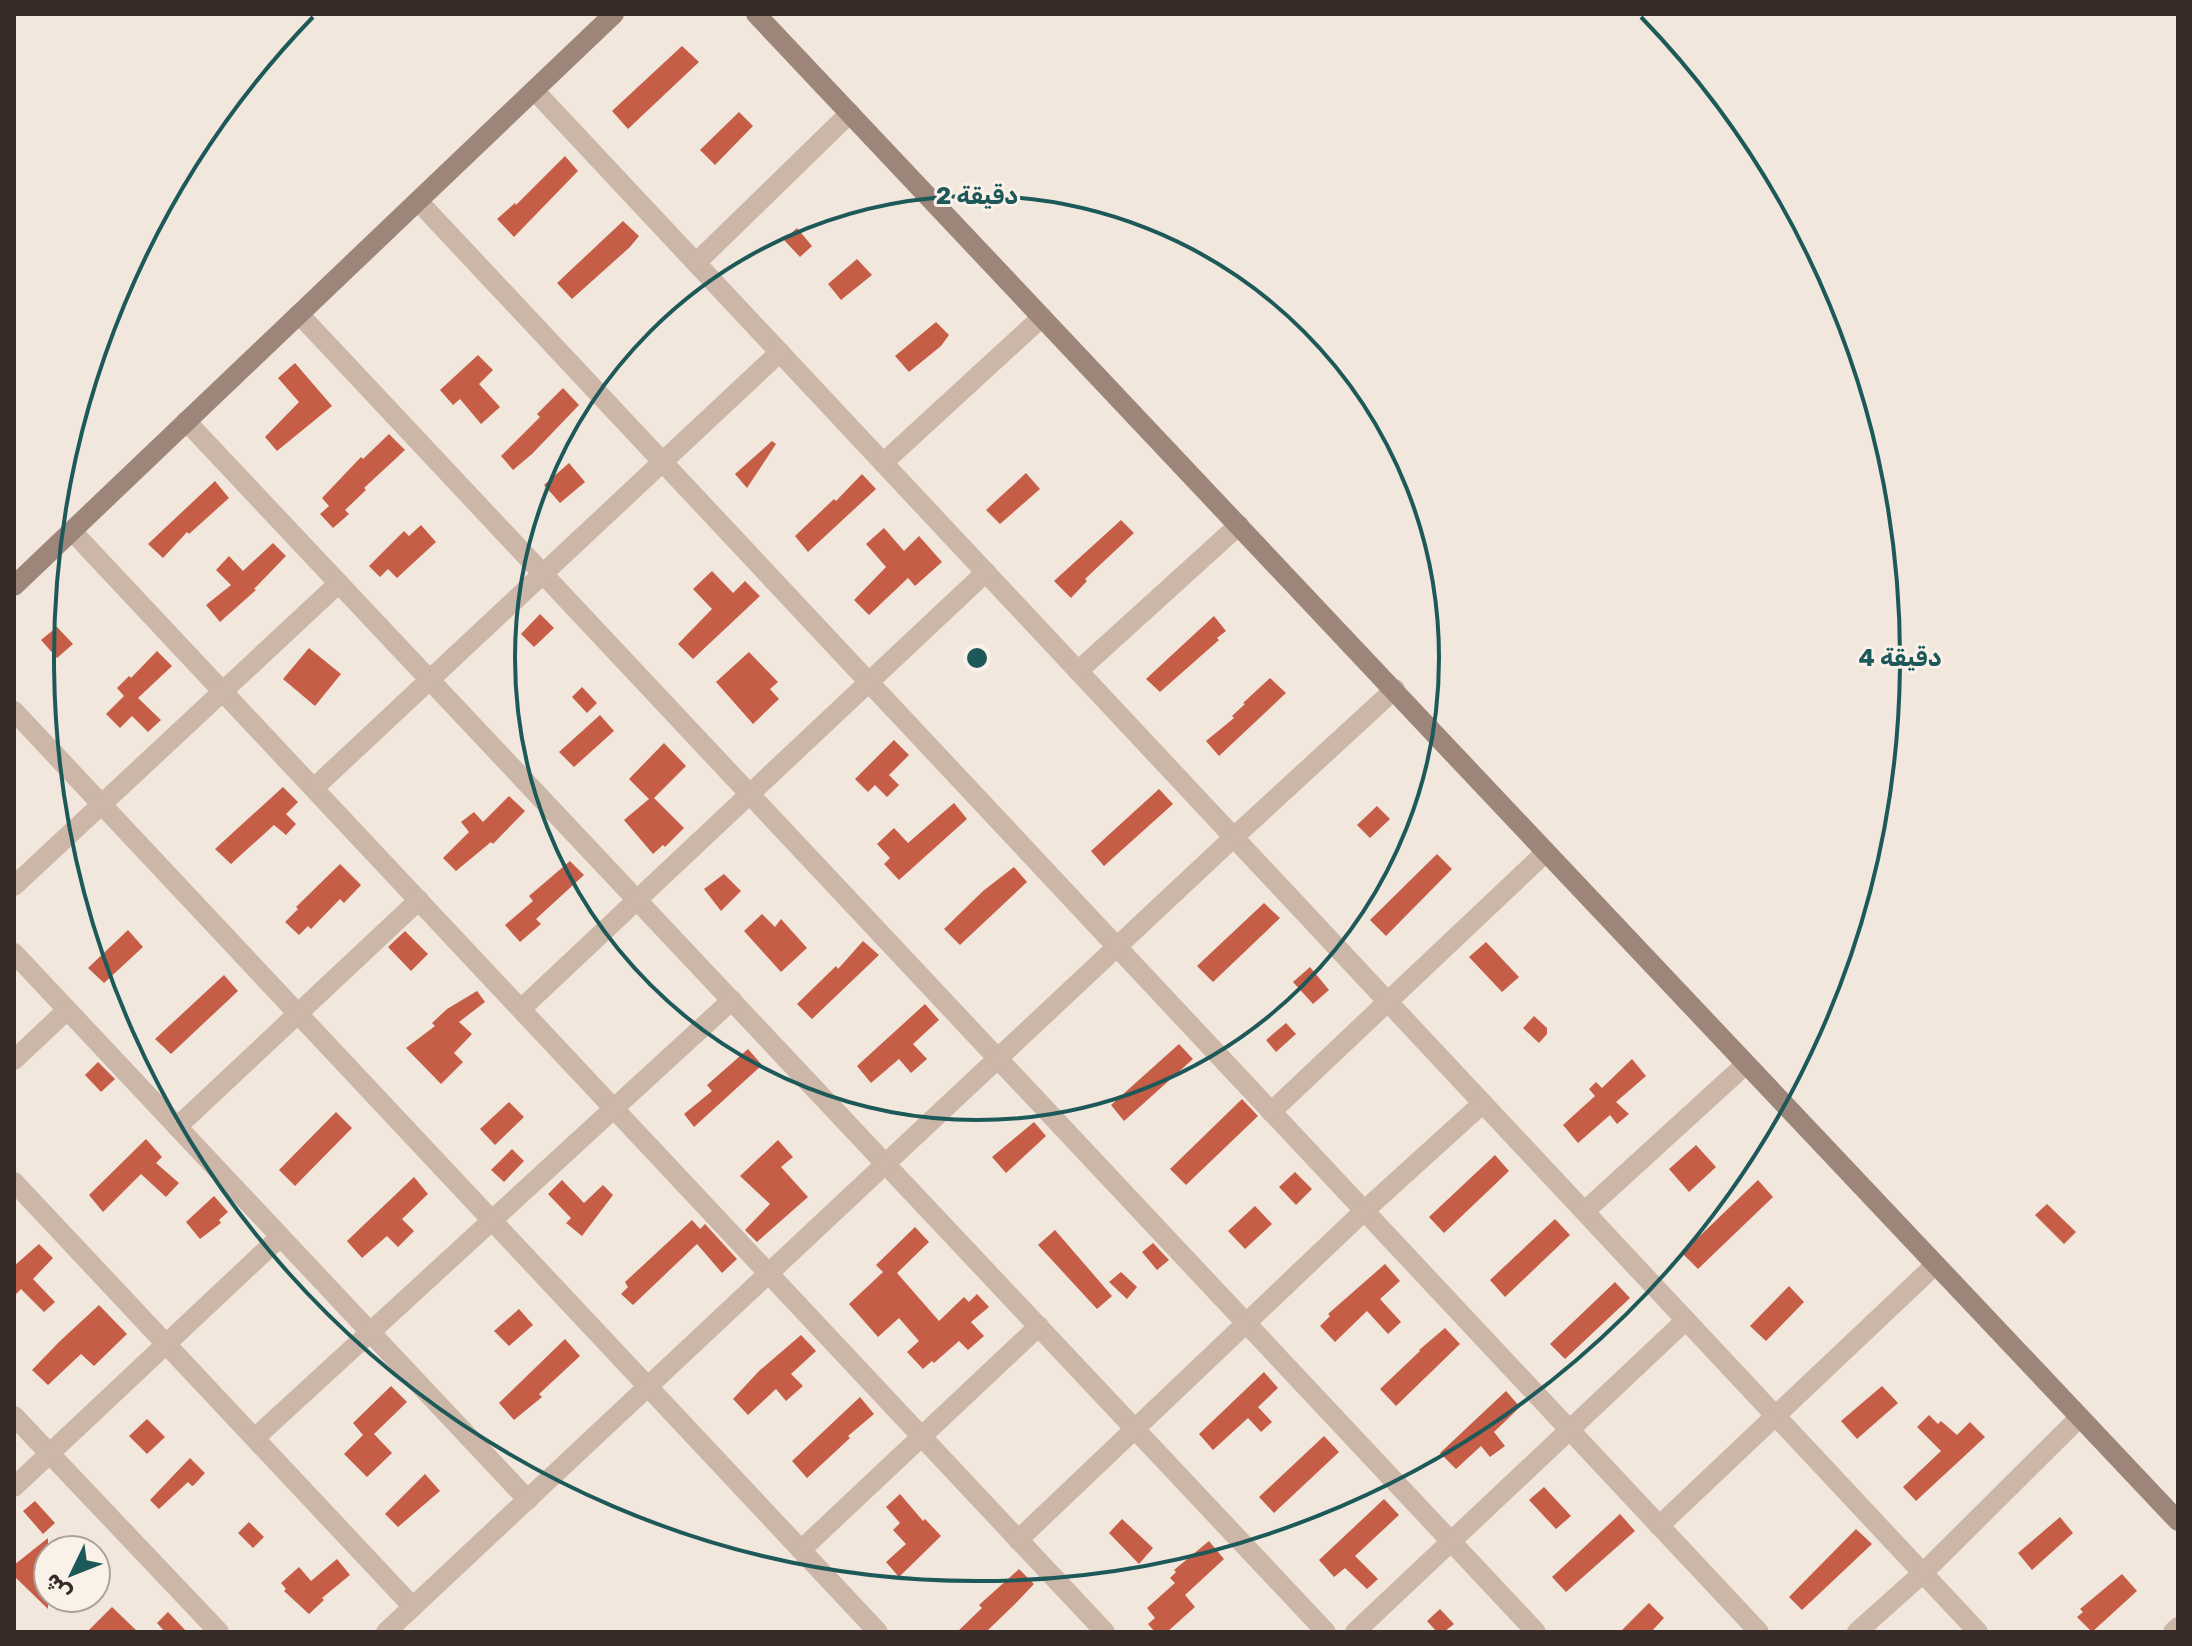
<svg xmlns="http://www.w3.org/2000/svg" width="2192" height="1646" font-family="Rubik,'Noto Naskh Arabic',sans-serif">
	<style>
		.building { fill: #c65e47 }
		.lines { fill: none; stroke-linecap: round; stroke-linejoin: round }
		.street { stroke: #cbb6a8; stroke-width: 20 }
		.secondary { stroke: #9e8579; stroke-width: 20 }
		.ring { fill: none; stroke: #1e5959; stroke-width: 4 }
		.centre { fill: #1e5959; stroke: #faf1e9; stroke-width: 4 }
		.ring-label { font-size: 24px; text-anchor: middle; font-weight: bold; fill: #1e5959; stroke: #faf1e9; stroke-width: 6; stroke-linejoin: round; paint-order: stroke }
	</style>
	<rect width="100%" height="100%" fill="#f2e7dc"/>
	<!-- building -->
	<g class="building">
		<polygon points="682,46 699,62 628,129 612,111"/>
		<polygon points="739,112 753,126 715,165 700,150"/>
		<polygon points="565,156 578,171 514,237 497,219 515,203 516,205"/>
		<polygon points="623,221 639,236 630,247 572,299 557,283"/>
		<polygon points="797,228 812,246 800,257 784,240"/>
		<polygon points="857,259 872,275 841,300 828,284"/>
		<polygon points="936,322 949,335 941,346 909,372 895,356"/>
		<polygon points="478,355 493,370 479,384 500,407 481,424 460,399 453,405 440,390"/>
		<polygon points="295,363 332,406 277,451 265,437 299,402 278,378"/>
		<polygon points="563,388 579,405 532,454 513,470 501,456 540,417 537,414"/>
		<polygon points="389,434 405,450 364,488 366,490 345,510 349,514 333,528 320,514 329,506 322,498 361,457 363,459"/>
		<polygon points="772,441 776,444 747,488 735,474"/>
		<polygon points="569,463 585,482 560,503 544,485"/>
		<polygon points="1026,473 1040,489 1000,524 986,510"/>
		<polygon points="862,474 876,489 808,552 795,536 834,499 836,501"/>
		<polygon points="215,481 229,498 189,534 187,532 163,558 148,544"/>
		<polygon points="1121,520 1134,533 1085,579 1087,581 1071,598 1054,581"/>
		<polygon points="421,525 436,542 397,578 388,569 380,577 369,566 404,531 409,536"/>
		<polygon points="884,528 904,551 919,536 942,562 915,586 908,578 869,615 854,600 886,567 866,544"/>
		<polygon points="273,543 286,556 254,589 256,590 220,622 206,605 231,585 216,570 229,556 243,571"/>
		<polygon points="712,571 733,593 745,581 760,596 693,659 678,644 712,609 693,589"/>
		<polygon points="540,614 554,628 534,647 521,634"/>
		<polygon points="1214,616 1226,631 1217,638 1219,640 1160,692 1146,679"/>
		<polygon points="57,627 73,644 57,658 41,640"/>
		<polygon points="309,648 341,674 315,706 283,679"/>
		<polygon points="157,651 172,666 138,698 161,720 148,732 132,716 120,728 106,714 124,696 117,688 129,676 131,678"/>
		<polygon points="749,652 778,682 770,689 779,699 753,724 716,682"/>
		<polygon points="1270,678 1286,693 1219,756 1206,741 1234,718 1232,716 1245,704 1243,703"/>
		<polygon points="582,687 597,703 587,713 572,697"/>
		<polygon points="600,715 614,731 574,767 559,752"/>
		<polygon points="894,740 909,755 889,775 899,785 887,797 875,785 868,792 855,779"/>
		<polygon points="664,743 686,766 654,798 684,828 665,847 663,845 653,854 624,820 649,799 629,779"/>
		<polygon points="283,787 298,802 286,814 296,824 286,835 274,825 231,864 215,849"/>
		<polygon points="1159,789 1173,804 1104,866 1091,851"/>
		<polygon points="509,796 525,811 493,844 491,842 456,871 443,858 469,832 461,822 474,812 483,822"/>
		<polygon points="954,803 967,819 899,880 884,864 890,858 877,844 894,828 908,843"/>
		<polygon points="1377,806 1390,819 1370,838 1357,825"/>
		<polygon points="1437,854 1452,869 1386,936 1370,920"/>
		<polygon points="570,861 584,875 536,919 541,924 520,942 505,925 533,901 529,896"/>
		<polygon points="340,864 361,885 344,903 340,899 311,929 308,926 299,935 285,922 298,909 296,907"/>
		<polygon points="1014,867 1027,882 960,945 944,929 983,891"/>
		<polygon points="724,874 741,891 721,911 704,889"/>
		<polygon points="1264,903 1280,918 1213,982 1197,966"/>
		<polygon points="762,914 775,927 781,919 807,948 781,972 744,931"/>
		<polygon points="128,930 143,947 104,983 88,968"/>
		<polygon points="405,931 428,954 411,971 388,947"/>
		<polygon points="863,941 879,955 812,1019 797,1004 836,966 838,969"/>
		<polygon points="1486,942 1519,977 1502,992 1469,957"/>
		<polygon points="1310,967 1329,990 1313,1004 1293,982"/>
		<polygon points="224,975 238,991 171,1054 155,1039"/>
		<polygon points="477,991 485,1002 459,1022 472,1034 454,1053 463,1062 441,1084 406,1048 435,1026 432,1023 447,1009"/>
		<polygon points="925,1004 939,1020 913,1044 927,1059 911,1073 899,1059 871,1083 857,1066"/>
		<polygon points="1534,1016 1547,1028 1547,1034 1539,1043 1523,1028"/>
		<polygon points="1286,1023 1296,1034 1276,1052 1266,1040"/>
		<polygon points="1179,1044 1193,1059 1124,1121 1111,1105"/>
		<polygon points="748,1049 762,1065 694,1127 684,1114 712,1091 707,1085"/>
		<polygon points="1632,1059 1646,1076 1616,1102 1629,1114 1617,1124 1610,1115 1578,1143 1563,1125 1595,1096 1589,1089 1596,1082 1602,1088"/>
		<polygon points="98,1062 115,1079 101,1092 85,1075"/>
		<polygon points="1242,1099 1258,1116 1186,1185 1170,1169"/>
		<polygon points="509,1102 524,1117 495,1145 480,1129"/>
		<polygon points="336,1112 352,1128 295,1186 279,1170"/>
		<polygon points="1034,1122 1046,1136 1006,1173 992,1157"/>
		<polygon points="146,1139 162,1157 156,1163 179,1183 166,1197 141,1174 103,1212 89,1195"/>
		<polygon points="778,1140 793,1157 781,1167 808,1197 757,1242 745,1230 770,1204 740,1176"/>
		<polygon points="1696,1145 1716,1167 1689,1192 1669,1169"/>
		<polygon points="512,1149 524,1161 504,1182 491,1170"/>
		<polygon points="1495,1155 1509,1171 1444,1233 1429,1217"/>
		<polygon points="1295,1172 1312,1189 1296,1205 1279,1187"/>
		<polygon points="414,1177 428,1194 402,1219 414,1231 398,1247 387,1236 362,1258 347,1241"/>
		<polygon points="562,1180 584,1203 603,1185 613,1195 582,1236 566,1223 571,1218 548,1194"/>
		<polygon points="1758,1180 1773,1197 1698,1269 1682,1253"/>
		<polygon points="214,1196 228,1212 219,1220 221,1223 200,1239 186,1222"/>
		<polygon points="2047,1204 2076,1232 2064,1244 2035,1215"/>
		<polygon points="1255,1206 1272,1224 1245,1249 1228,1231"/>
		<polygon points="1555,1219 1570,1235 1505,1297 1490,1280"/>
		<polygon points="692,1220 700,1229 705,1224 737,1259 722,1273 697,1244 633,1305 621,1294 628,1287 625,1282"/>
		<polygon points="915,1227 929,1242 897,1273 939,1321 964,1297 969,1302 977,1294 989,1307 971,1322 984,1336 968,1350 959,1341 934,1363 932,1361 923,1369 907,1352 919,1341 899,1318 878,1337 849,1304 883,1272 876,1265"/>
		<polygon points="1055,1230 1112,1296 1097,1309 1038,1245"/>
		<polygon points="1153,1243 1169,1260 1157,1270 1142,1252"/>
		<polygon points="39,1244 53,1258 33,1279 55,1302 44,1312 21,1289 14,1296 14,1266"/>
		<polygon points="1385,1264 1400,1281 1380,1299 1401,1322 1388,1334 1367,1311 1335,1342 1320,1326 1330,1316 1328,1314"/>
		<polygon points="1121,1272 1137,1287 1127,1299 1109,1282"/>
		<polygon points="1615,1282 1630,1298 1565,1359 1550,1344"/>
		<polygon points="1789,1286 1804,1302 1766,1341 1750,1326"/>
		<polygon points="99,1305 127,1334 94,1366 81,1354 48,1385 32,1370 59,1342"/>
		<polygon points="519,1309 533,1325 509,1346 494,1331"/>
		<polygon points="1445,1328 1460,1344 1396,1406 1380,1389 1420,1351 1419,1350"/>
		<polygon points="801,1335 816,1351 791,1374 803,1386 786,1401 776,1389 748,1415 733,1399 759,1371"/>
		<polygon points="565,1339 580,1356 539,1394 542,1397 514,1420 499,1403"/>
		<polygon points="1264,1372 1278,1388 1258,1407 1272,1422 1261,1432 1248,1418 1213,1450 1199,1434"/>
		<polygon points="391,1386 407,1402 374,1434 392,1453 367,1477 344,1454 363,1435 353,1423"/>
		<polygon points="1882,1386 1898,1403 1857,1439 1841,1421"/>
		<polygon points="1506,1391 1520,1407 1494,1432 1505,1446 1490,1457 1481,1446 1456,1469 1440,1453"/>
		<polygon points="860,1397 874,1414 848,1436 850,1438 807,1478 792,1461"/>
		<polygon points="1929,1415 1938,1424 1941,1421 1957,1435 1970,1422 1985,1437 1916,1501 1903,1487 1941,1451 1917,1427"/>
		<polygon points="147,1419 165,1437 147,1454 129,1436"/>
		<polygon points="1324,1436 1339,1452 1274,1513 1259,1497"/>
		<polygon points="190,1458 205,1473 194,1485 192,1486 188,1482 159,1509 150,1500"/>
		<polygon points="425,1474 440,1491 398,1527 385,1514"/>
		<polygon points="1544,1487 1571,1516 1556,1529 1529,1500"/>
		<polygon points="900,1494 923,1521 925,1519 941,1536 899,1577 886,1562 906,1544 893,1530 900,1523 886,1507"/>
		<polygon points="1384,1499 1399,1515 1355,1556 1378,1579 1367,1589 1345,1568 1334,1577 1319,1560"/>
		<polygon points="35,1501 55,1523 43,1534 23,1511"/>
		<polygon points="1620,1514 1635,1531 1566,1592 1552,1577"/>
		<polygon points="2060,1517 2073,1533 2032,1570 2018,1553"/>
		<polygon points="1122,1519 1153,1548 1139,1564 1109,1533"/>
		<polygon points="249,1522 264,1537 253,1548 238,1533"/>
		<polygon points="1856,1529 1872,1544 1802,1610 1789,1597"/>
		<polygon points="48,1538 48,1609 14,1576 14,1565"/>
		<polygon points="1209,1541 1224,1559 1185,1595 1195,1607 1167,1632 1155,1632 1148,1624 1155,1618 1147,1608 1175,1583 1170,1578 1176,1572 1174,1570"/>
		<polygon points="337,1559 350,1575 322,1598 324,1600 309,1614 284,1591 286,1589 281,1583 299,1567 311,1581"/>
		<polygon points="1019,1569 1034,1584 1015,1604 986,1632 957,1632 982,1608 979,1605"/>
		<polygon points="2122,1574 2137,1591 2092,1632 2077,1617 2083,1612 2080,1609"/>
		<polygon points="1649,1603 1664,1618 1651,1632 1620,1632"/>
		<polygon points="112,1607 138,1632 87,1632"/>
		<polygon points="1440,1609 1454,1624 1444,1632 1437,1632 1427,1621"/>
		<polygon points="168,1612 187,1632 165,1632 157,1623"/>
	</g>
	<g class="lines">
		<!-- street -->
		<g class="street">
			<polyline points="534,90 1978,1632"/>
			<polyline points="419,202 1759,1632"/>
			<polyline points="696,263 850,113"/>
			<polyline points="299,314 1536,1632"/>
			<polyline points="186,421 1326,1632"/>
			<polyline points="883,463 1042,317"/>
			<polyline points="72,531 1105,1632"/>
			<polyline points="1078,671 1239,525"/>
			<polyline points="14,711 878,1632"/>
			<polyline points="314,788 780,352"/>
			<polyline points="14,886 339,583"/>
			<polyline points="14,953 528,1500"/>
			<polyline points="521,1009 986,572"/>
			<polyline points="14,1060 67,1010"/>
			<polyline points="1271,1112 1545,853"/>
			<polyline points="177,1127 419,900"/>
			<polyline points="14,1182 413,1607"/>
			<polyline points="1585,1211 1746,1064"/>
			<polyline points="14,1416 219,1632"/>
			<polyline points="255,1438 732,1000"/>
			<polyline points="14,1487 280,1237"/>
			<polyline points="1659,1526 1935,1265"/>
			<polyline points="1018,1540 1364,1211 1483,1103"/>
			<polyline points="801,1550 1039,1326"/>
			<polyline points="386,1632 1234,837 1395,689"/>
			<polyline points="1355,1632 1686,1320"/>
			<polyline points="1857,1632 1923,1573 2080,1417"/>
			<polyline points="2173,1632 2178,1627"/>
		</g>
		<!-- secondary -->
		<g class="secondary">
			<path d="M 756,14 C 1230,516 1703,1020 2178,1521"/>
			<polyline points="14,586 614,14"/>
		</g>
	</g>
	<!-- distance rings -->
	<g class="ring">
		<circle cx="977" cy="658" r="462"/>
		<path d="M1641 17A923 923 0 1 1 313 17"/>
	</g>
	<circle cx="977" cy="658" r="12" class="centre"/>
	<g class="ring-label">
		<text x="977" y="204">2 دقيقة</text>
		<text x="1900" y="666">4 دقيقة</text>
	</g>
	<!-- border -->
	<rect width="2192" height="1646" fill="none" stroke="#372c28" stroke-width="32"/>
	<!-- north arrow -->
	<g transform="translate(72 1574) rotate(227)"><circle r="38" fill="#faf1e9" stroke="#aca29c" stroke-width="2"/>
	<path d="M0-6L14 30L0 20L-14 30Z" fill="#1e5959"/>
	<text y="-12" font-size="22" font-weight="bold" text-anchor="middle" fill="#372c28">ش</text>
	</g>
</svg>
